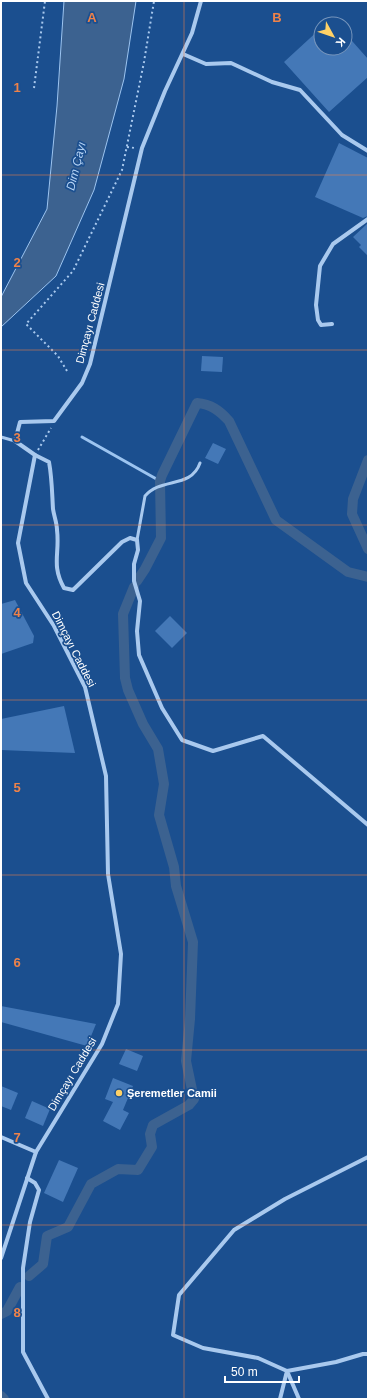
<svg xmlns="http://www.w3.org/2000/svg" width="369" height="1400" font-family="Helvetica,sans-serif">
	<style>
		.water { fill: #3c6290; stroke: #9cc4f0 }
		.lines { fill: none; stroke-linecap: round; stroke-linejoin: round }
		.stream { stroke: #9cc4f0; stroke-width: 3 }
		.canal { stroke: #3c6290; stroke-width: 10 }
		.building { fill: #4478b7 }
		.path { stroke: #a9c9ee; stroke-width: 2; stroke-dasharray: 2 3; stroke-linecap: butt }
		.service { stroke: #a9c9ee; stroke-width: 3 }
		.minor { stroke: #a9c9ee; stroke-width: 4 }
		.grid { fill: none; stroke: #ee8249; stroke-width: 1; stroke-opacity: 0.55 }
		.poi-dot { fill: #ffd166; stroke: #1b4f8f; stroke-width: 1.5 }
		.labels { text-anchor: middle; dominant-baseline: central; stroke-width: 3.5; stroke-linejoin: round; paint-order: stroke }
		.street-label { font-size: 11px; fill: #fff; stroke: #1b4f8f }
		.poi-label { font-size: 11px; font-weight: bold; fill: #fff; stroke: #1b4f8f; text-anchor: start }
		.water-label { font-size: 12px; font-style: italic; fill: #b5d3f5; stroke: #1b4f8f }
		.grid-label { font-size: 13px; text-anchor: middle; font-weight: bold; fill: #ee8249; stroke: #1b4f8f; stroke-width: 3.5; stroke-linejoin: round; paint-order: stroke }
	</style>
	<rect width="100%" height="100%" fill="#1b4f8f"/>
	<!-- water -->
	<polygon class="water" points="64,1 136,1 124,79 94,190 56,276 1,327 1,297 47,209 57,106"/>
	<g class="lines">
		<!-- stream -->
		<polyline class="stream" points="82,437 160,481"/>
		<!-- canal -->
		<g class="canal">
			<polyline points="368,460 353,499 352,514 368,549"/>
			<path d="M 137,581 L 145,569 L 161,538 L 160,481 L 162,475 L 197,403 C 211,404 220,411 229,421 L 276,520 L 348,572 L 368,577"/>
			<polyline points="29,1276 43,1264 47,1236 68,1227 91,1184 118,1169 138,1170 152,1147 150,1134 153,1125 189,1105 194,1099 186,1061 190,1019 193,942 176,886 174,867 159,815 164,784 158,749 143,724 128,690 125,678 123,614 134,587"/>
			<polyline points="1,1314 7,1311 20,1287"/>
			<polyline points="1,1396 4,1399"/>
		</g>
	</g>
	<!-- building -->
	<g class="building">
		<polygon points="321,28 321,48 345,48 345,33 368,59 368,77 329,112 284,62"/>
		<polygon points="339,143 368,158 368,216 363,218 315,197"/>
		<polygon points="368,223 368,256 359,247 361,245 353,237"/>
		<polygon points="202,356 223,357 222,372 201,371"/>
		<polygon points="213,443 226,449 218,464 205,458"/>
		<polygon points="15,600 34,636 33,643 1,654 1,604"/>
		<polygon points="170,616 187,633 172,648 155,631"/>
		<polygon points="64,706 75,753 1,750 1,719"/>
		<polygon points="1,1006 96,1024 87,1046 1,1022"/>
		<polygon points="126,1049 143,1056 137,1071 119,1064"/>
		<polygon points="113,1078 133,1086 123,1110 129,1113 120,1130 103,1121 113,1102 105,1099"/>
		<polygon points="1,1086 18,1093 11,1110 1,1106"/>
		<polygon points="32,1101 50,1109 43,1126 25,1118"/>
		<polygon points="59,1160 78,1168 63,1202 44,1193"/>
	</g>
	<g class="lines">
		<!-- path -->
		<g class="path">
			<polyline points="34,88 45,1"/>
			<polyline points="127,147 135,148"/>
			<polyline points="67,371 58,356 26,324 73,271 122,170 144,62 154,1"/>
			<polyline points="38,450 51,428"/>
		</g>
		<!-- service -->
		<g class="service">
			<polyline points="1,437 15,441"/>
			<path d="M 137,540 L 145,496 C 161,477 191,489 200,463"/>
		</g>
		<!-- minor -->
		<g class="minor">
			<polyline points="183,54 206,64 231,63 272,82 300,90 342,135 368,151"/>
			<polyline points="332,324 321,325 318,320 316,305 320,266 333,244 368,219"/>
			<path d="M 35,455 L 49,462 C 52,478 52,493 53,509 C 54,516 57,523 57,530 C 60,553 51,565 64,588 L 73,590 L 122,542 L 130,538 L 137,540 L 138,550 L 134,564 L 134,581 L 140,601 L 137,631 L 139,655 L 162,708 L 182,740 L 213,751 L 263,736 L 368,825"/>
			<polyline points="1,1137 36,1152"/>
			<polyline points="27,1178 35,1183 39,1190 30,1222 23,1268 23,1352 48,1399"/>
			<polyline points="1,1258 36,1152 102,1044 118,1004 121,954 108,874 106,776 85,687 54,626 26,583 18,543 35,455 15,441 20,422 54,421 82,383 90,364 142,148 165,91 192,33 201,1"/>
			<polyline points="280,1399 287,1371 258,1358 203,1348 173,1335 179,1295 234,1230 285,1199 368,1157"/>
			<polyline points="299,1399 287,1371 336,1362 363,1354 368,1354"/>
		</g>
	</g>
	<!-- grid -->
	<path class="grid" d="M 184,1 L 184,1399M 1,175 L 368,175M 1,350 L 368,350M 1,525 L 368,525M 1,700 L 368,700M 1,875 L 368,875M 1,1050 L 368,1050M 1,1225 L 368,1225"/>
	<!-- markers -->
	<circle class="poi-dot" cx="119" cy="1093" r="4"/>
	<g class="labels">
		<!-- street labels -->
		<g class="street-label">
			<text transform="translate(90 323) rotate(-75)">Dimçayı Caddesi</text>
			<text transform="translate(74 649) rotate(63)">Dimçayı Caddesi</text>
			<text transform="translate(72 1074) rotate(-59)">Dimçayı Caddesi</text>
		</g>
		<!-- poi labels -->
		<g class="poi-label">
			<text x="127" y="1093">Şeremetler Camii</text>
		</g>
		<!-- water labels -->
		<g class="water-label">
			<text transform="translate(76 166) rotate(-76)">Dim Çayı</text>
		</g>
	</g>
	<g class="grid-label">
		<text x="92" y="22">A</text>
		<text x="277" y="22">B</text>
		<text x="17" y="92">1</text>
		<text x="17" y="267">2</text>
		<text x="17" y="442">3</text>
		<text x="17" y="617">4</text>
		<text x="17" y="792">5</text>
		<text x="17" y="967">6</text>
		<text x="17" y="1142">7</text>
		<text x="17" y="1317">8</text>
	</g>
	<!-- border -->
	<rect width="369" height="1400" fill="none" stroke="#ffffff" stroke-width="4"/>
	<!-- north arrow -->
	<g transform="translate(333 36) rotate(130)"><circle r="19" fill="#1b4f8f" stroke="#7695bc"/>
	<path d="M0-3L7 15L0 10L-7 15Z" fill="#ffd166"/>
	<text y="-6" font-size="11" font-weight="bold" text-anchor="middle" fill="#ffffff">K</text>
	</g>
	<!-- scale -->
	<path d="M225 1376v6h74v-6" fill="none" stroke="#ffffff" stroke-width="2"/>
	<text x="231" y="1376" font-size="12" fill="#ffffff" stroke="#1b4f8f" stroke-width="3" paint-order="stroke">50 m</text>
</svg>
